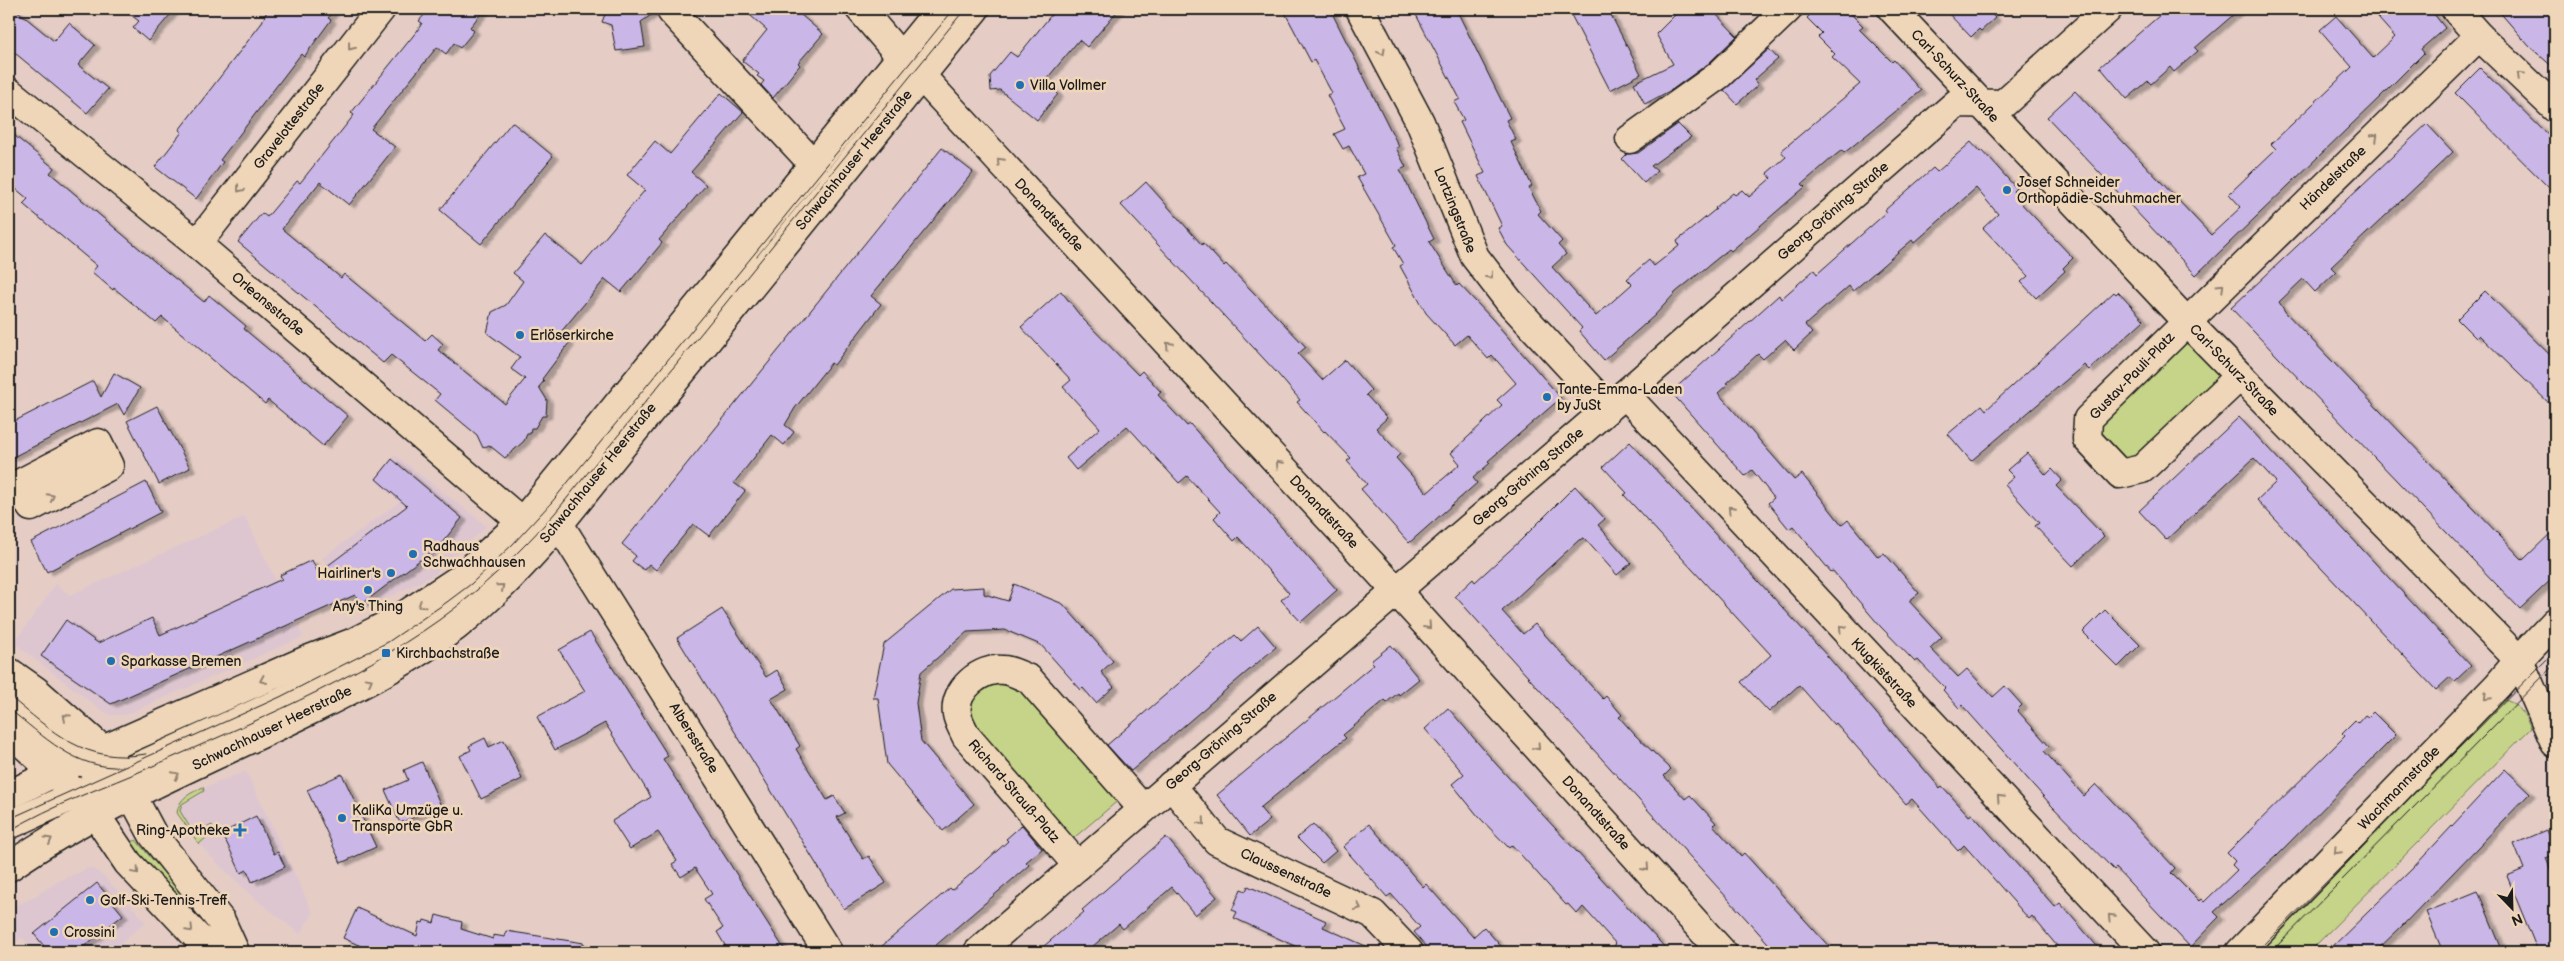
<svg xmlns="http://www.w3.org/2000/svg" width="2564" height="961" font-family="'Balsamiq Sans',sans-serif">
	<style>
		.built { fill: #ddc6d0 }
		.green { fill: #c5d488; stroke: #707852 }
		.building { fill: #cbb7e7; stroke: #1c1c1c; filter: url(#shadow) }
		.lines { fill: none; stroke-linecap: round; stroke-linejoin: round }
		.minor-casing { stroke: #1c1c1c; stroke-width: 31 }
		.major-casing { stroke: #1c1c1c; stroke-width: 31 }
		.minor { stroke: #f0d6b8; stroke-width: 28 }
		.major { stroke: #f0d6b8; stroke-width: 28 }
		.tram { stroke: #1c1c1c; stroke-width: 1 }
		.oneway { stroke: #918272 }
		.poi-dot { fill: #1f6fb2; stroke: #f0d6b8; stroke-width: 2 }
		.labels { text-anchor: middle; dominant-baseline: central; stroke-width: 5; stroke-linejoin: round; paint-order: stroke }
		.street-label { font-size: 14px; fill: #1c1c1c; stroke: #f0d6b8 }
		.poi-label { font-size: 14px; fill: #1c1c1c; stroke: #f0d6b8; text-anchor: start }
	</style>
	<defs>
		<filter id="shadow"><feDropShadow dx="5.5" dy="3" stdDeviation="1" flood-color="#0004"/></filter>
	</defs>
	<rect width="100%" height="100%" fill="#e5cdc6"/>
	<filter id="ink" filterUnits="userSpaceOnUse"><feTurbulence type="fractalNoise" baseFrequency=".02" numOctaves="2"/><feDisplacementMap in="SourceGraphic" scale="10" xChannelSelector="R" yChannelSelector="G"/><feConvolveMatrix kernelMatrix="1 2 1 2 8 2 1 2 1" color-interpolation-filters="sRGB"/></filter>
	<g filter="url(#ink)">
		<!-- built -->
		<g class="built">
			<polygon points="395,455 487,526 435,574 362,611 322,558 399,502 375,480"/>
			<polygon points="245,516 303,637 125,715 111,715 101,710 14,643 56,584 70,595"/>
			<polygon points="246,771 313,913 300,934 258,901 221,867 199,844 177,813 181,801 186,795"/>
			<polygon points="90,867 105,877 146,922 111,952 36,952 22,937 14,944 9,937 9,908 30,899 57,882"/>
		</g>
		<!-- green -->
		<g class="green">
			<polygon points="2187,336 2224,378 2129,462 2099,444 2098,415"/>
			<polygon points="984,682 1019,682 1121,798 1069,842 972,729 968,704"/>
			<path d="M 2498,700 C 2516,699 2524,713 2531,728 L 2309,952 L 2252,952 Z"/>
			<path d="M 203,787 L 204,791 L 182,804 L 180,811 L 194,834 L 212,825 L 214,831 L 199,844 L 177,813 C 179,797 190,794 203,787 Z"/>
			<polygon points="136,840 208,925 204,928 129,844"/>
		</g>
		<!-- building -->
		<g class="building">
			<polygon points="9,9 15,9 54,41 69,23 95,45 78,65 108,89 87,113 9,48"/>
			<polygon points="123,9 175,9 148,41 133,28 139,21"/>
			<polygon points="268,9 335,9 328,18 331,20 304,57 301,54 220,160 223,162 196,199 155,167 182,132 179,130 261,24"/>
			<polygon points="429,9 485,9 470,27 474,31 460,48 454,43 446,54 437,47 371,129 395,147 349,205 320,182 282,229 341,278 344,274 425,341 432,334 443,344 438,350 505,404 525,379 511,369 520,357 487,333 492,312 506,305 523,281 513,273 545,235 582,265 645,190 627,175 655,141 670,154 721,93 743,112 691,172 706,185 659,240 662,243 621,292 605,279 560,333 569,343 542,379 544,381 539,387 547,400 546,416 542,416 535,428 531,428 530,434 527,434 524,441 505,458 489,445 483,448 477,435 435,400 440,394 391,355 383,363 238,242 262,213 267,217 297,181 300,183 354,115 351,113 417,31 422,23 419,21"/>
			<polygon points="607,9 657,9 657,11 641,22 645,47 616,51 611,25 602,22"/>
			<polygon points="743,9 794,9 823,34 798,63 800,65 773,98 761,85 764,81 757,76 759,74 742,61 767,30"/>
			<polygon points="1056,9 1119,9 1087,47 1079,40 1045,81 1058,94 1037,120 1000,90 991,91 990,76 1010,52 1017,57"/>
			<polygon points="1283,9 1330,9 1399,147 1396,148 1406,167 1400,170 1434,239 1429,242 1457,286 1459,284 1493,320 1561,398 1488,461 1490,463 1473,478 1477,483 1409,543 1361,489 1367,484 1347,461 1351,458 1325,431 1324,432 1297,402 1300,400 1277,373 1121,205 1146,182 1202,245 1203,243 1224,266 1226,264 1306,347 1298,354 1322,380 1345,360 1371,390 1366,395 1387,418 1376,428 1400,454 1396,458 1427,493 1460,464 1451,453 1502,405 1497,400 1516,383 1492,355 1488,359 1467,335 1455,345 1426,313 1400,266 1403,264 1393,247 1396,245 1357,177 1364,174 1349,146 1343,149 1334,134 1345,129 1327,95 1332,93 1314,60 1311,62"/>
			<polygon points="1413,9 1456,9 1510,118 1506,120 1516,140 1511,142 1532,186 1529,188 1541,211 1538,214 1562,241 1558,245 1566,254 1552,267 1596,316 1632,284 1627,279 1649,260 1654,266 1679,246 1677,241 1716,209 1715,208 1733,193 1735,195 1742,190 1749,197 1771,178 1767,173 1786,157 1781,151 1860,84 1832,57 1835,54 1818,37 1822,33 1807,18 1815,9 1846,9 1863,26 1859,29 1892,62 1894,60 1921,91 1844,153 1842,150 1832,158 1802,184 1805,187 1731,251 1729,249 1676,292 1654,316 1604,360 1579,331 1582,328 1507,245 1498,228 1502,226 1478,176 1485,173 1460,122 1464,120 1454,102 1460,99"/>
			<polygon points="1568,9 1608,9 1641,74 1610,90"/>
			<polygon points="1681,9 1711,9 1737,36 1709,63 1673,89 1645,104 1634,83 1673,64 1656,34"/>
			<polygon points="1944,9 1987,9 1995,18 1981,31 1979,29 1971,37"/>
			<polygon points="2167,9 2240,9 2195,48 2198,51 2174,72 2170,67 2151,84 2148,81 2127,99 2100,67"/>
			<polygon points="2370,9 2430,9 2445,28 2421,49 2424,53 2380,97 2196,275 2047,117 2075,91 2211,235 2241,207 2229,194 2276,149 2271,144 2352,67 2320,30 2336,16 2373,58 2395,37"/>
			<polygon points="2497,9 2555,9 2555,69 2529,46"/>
			<polygon points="1769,49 1778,59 1754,80 1758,85 1737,104 1724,90"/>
			<polygon points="2480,68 2555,142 2555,194 2455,93"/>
			<polygon points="512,122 553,156 481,244 440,210"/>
			<polygon points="1678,124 1691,137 1651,166 1657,171 1644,183 1622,159 1627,154 1638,153"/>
			<polygon points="2427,124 2453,152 2331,267 2336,272 2315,292 2303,279 2279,302 2286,313 2308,336 2523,560 2555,529 2555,576 2520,609 2231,308"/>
			<polygon points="9,131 54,168 50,173 167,272 204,302 209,295 246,326 244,329 348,416 323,446 268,400 265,404 162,317 156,323 114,288 113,290 92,272 97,266 23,204 28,199 9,183"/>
			<polygon points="1971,142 1980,152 1982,150 2016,188 2013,191 2018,197 2016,198 2073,258 2063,268 2065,271 2036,298 2021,282 2028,276 1983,228 1998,214 1976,188 1914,243 1912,240 1853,291 1849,286 1805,325 1812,333 1794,350 1785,340 1763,359 1758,354 1726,383 1728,384 1718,393 1794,480 1802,474 1842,525 1848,520 1878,557 1884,553 1919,593 1909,601 1942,637 1930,648 1958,677 1967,669 1993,697 2005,686 2022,705 2017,710 2049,746 2044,751 2084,796 2096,784 2175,868 2171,873 2199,901 2201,899 2204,902 2237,870 2232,865 2235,861 2227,853 2345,736 2342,733 2355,720 2358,723 2365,715 2368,717 2373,712 2396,735 2275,857 2214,912 2219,917 2190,947 2116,868 2114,870 2051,805 1962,705 1959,708 1943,690 1945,688 1918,660 1915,662 1880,626 1833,571 1831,572 1793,526 1789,529 1768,503 1774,498 1752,470 1745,476 1671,392 1779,295 1781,299 1814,270 1817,274 1887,212 1885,210 1933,168 1937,172"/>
			<polygon points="942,148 973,172 871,296 881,304 834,365 831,363 795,408 785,425 794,432 784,445 772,435 734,483 745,491 709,536 693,524 656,570 649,564 644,570 632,561 636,556 622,544"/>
			<polygon points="1061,291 1082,318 1138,375 1142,371 1161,392 1158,395 1187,426 1190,424 1337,590 1301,622 1281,600 1289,593 1238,537 1234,541 1214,518 1220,512 1187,476 1179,483 1127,426 1076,470 1066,458 1100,428 1063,387 1071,380 1021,327"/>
			<polygon points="2485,291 2555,360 2555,409 2479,335 2476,338 2457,319"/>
			<polygon points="2114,292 2116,294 2118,292 2144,320 2089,370 2084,365 1971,461 1948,434 1982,405 1986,410"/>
			<polygon points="114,373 140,388 124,415 118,404 9,459 9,424 93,381 101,397"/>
			<polygon points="157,406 190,468 159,484 127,421"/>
			<polygon points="2239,417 2471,666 2455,681 2450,677 2436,690 2257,500 2276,482 2254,458 2166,540 2139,511"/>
			<polygon points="1630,442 1829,658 1940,788 1942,786 1969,816 1972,814 2055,907 2060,903 2102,952 2062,952 2032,916 2029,919 1964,845 1958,851 1912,799 1906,804 1836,723 1834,725 1799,685 1769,712 1741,682 1771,655 1624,495 1627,493 1603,467"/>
			<polygon points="2027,453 2046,475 2052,469 2062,480 2056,486 2104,536 2073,566 2035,526 2039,523 2005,485 2014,477 2007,470"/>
			<polygon points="392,459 462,518 441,544 362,604 355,595 111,704 41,656 66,620 98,643 152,618 160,635 282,579 280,575 312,560 318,573 407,506 376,479"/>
			<polygon points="146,482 161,512 47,572 31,542"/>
			<polygon points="1575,486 1605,519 1598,525 1631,563 1617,575 1584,538 1579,540 1502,611 1523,634 1535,624 1603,699 1606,696 1622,715 1619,717 1635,735 1671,769 1664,776 1685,799 1690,795 1716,823 1713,825 1741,856 1744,853 1834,952 1776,952 1455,596 1473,579 1475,582 1520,541"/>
			<polygon points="1014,584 1063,604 1113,661 1101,672 1114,687 1096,703 1083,688 1081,690 1041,645 1005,630 967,632 921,672 916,703 921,741 974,804 943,831 887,764 878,698 873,698 884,644 951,589 984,587 984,594 1008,601"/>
			<polygon points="722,609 766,677 777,670 788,689 771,699 800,746 796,749 827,800 834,796 845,813 837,817 863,859 869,856 886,883 844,909 677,638"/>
			<polygon points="2105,610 2140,645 2118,667 2083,632"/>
			<polygon points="1258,626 1276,647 1131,771 1107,745 1235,635 1241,641"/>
			<polygon points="590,632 668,756 663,759 786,952 729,952 717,932 723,928 704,899 712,894 695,868 681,877 672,864 677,861 658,832 630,849 612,821 651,797 605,723 555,750 537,717 585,691 559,650"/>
			<polygon points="1391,645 1419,679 1399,695 1398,693 1387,702 1385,700 1360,721 1343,735 1346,738 1260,808 1270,820 1250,836 1217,795 1374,664 1371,661"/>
			<polygon points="1448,708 1496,764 1669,952 1607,952 1616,944 1583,907 1577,914 1568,904 1566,905 1512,845 1509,848 1478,816 1452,784 1464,774 1425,729"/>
			<polygon points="485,738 489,747 504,740 522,779 481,799 460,756 471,750 469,746"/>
			<polygon points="422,762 441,806 400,823 385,790 408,780 404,770"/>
			<polygon points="2505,769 2530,793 2402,926 2375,952 2327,952 2412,869"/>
			<polygon points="342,774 376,847 341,863 307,790"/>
			<polygon points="256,816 274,854 278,852 285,867 252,882 247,870 241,873 222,833"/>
			<polygon points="1313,824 1336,851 1322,863 1297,838"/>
			<polygon points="1369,824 1423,887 1426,884 1473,937 1484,927 1506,952 1431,952 1414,932 1420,927 1391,894 1387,897 1343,847"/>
			<polygon points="1022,825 1042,849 1026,862 1029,865 1013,879 928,952 875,952 950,888 952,890 978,868 1008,841 1006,839"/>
			<polygon points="2547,830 2555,851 2555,854 2546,858 2555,881 2555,952 2538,952 2507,876 2524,869 2514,844"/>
			<polygon points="1166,837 1217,897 1195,915 1172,887 1123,929 1119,924 1086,952 1037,952 1084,912 1082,910"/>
			<polygon points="97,883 123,915 77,952 49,952 34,934"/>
			<polygon points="1248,886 1326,921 1323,927 1379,952 1308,952 1234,918 1237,912 1232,910 1241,889 1246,891"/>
			<polygon points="2478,891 2503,952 2443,952 2426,912"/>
			<polygon points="357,908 417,936 420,922 423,923 424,920 434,923 436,915 462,922 461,929 493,939 493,935 505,937 506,931 584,943 584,952 374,952 343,938"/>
		</g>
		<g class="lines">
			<defs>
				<g id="minor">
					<polyline points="860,9 901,57"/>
					<polyline points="1360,9 1420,122 1475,257 1509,301 1608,408"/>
					<polyline points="1892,9 2186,321 2519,660 2555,743"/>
					<polyline points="2455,9 2479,36 2555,108"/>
					<polyline points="672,12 814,165"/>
					<polyline points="922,77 1390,584 1722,952"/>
					<polyline points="9,92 197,244 522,522"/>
					<polyline points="1630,139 1719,75 1788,9"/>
					<polyline points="197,244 381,9"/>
					<polyline points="2240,376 2142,469 2120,474 2087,439 2088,419 2479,36"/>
					<polyline points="1625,394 2145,952"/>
					<polyline points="9,489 98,443 109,466 31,507 19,484"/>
					<polyline points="559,524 828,952"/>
					<polyline points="9,702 98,772"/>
					<polyline points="1171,785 1217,841 1373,914 1409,952"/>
					<polyline points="9,825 281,702 385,650 458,601 498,567 547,515 749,268"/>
					<path d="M 1078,866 L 966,736 C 963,729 958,721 957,714 C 953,690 981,667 1003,670 C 1011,670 1021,676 1029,679 L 1143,809"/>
					<polyline points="978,952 1625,394 1957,103 2003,104 2108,9"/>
					<polyline points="2240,952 2498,685 2519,660 2555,622"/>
				</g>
				<g id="major">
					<polyline points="9,672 36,691 103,750 121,775 153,835 221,921 235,952"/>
					<polyline points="9,731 54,772 95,814 128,863 198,938 222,952"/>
					<polyline points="9,795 80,760 307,660 354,642 399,619 461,578 522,522 940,9"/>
					<path d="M 9,867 C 104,801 214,758 317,707 C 365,683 412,659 455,627 C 494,597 526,561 559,524 L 975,9"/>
				</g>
			</defs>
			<!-- minor casing -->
			<use href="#minor" class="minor-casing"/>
			<!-- major casing -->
			<use href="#major" class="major-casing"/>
			<!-- minor -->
			<use href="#minor" class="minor"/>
			<!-- major -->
			<use href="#major" class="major"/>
			<!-- tram -->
			<g class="tram">
				<path d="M 9,696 C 53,732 85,765 146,754"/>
				<path d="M 9,709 C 44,736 75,770 123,767"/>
				<polyline points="9,819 280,697 388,642 447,602 471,584 513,544 551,503 954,9"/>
				<path d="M 9,831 C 54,804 105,787 153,766 C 250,723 352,682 439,620 C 482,589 520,552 555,513 L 965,9"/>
				<polyline points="2257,952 2555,651"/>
				<polyline points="2271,952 2555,664"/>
			</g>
		</g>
		<!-- one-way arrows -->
		<defs><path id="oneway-chevron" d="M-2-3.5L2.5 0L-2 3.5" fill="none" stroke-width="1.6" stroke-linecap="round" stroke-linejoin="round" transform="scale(1.25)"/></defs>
		<g class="oneway">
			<use href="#oneway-chevron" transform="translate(351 47) rotate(128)"/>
			<use href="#oneway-chevron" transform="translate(1382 52) rotate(62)"/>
			<use href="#oneway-chevron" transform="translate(2520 75) rotate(-136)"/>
			<use href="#oneway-chevron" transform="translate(2375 137) rotate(-44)"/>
			<use href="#oneway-chevron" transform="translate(1000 161) rotate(-133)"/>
			<use href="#oneway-chevron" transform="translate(240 189) rotate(128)"/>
			<use href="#oneway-chevron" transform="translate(1490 276) rotate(52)"/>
			<use href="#oneway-chevron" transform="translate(2221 287) rotate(-44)"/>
			<use href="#oneway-chevron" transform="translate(1169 345) rotate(-133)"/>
			<use href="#oneway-chevron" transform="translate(1279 464) rotate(-133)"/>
			<use href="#oneway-chevron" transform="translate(51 497) rotate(-28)"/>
			<use href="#oneway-chevron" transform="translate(1731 509) rotate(-133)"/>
			<use href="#oneway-chevron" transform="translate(501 587) rotate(-41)"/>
			<use href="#oneway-chevron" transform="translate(421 605) rotate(147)"/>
			<use href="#oneway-chevron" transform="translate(1428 626) rotate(48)"/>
			<use href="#oneway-chevron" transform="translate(1842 628) rotate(-133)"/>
			<use href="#oneway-chevron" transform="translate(263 680) rotate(156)"/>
			<use href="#oneway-chevron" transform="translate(369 681) rotate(-29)"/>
			<use href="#oneway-chevron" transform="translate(2487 697) rotate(134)"/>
			<use href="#oneway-chevron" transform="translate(66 717) rotate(-138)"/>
			<use href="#oneway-chevron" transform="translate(1537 747) rotate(48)"/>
			<use href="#oneway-chevron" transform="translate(176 775) rotate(-26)"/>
			<use href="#oneway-chevron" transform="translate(2000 798) rotate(-133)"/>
			<use href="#oneway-chevron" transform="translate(1202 822) rotate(50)"/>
			<use href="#oneway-chevron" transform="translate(49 840) rotate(-30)"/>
			<use href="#oneway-chevron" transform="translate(2337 851) rotate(134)"/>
			<use href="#oneway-chevron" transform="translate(1646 868) rotate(48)"/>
			<use href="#oneway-chevron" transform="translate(136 871) rotate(48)"/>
			<use href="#oneway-chevron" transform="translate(1358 907) rotate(25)"/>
			<use href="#oneway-chevron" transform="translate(2111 917) rotate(-133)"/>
			<use href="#oneway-chevron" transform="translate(190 929) rotate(46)"/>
		</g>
	</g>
	<!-- markers -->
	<g class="poi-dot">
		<circle cx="1020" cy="85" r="5"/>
		<circle cx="2007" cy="190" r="5"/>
		<circle cx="520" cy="335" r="5"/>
		<circle cx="1547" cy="397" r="5"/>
		<circle cx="413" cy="554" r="5"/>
		<circle cx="391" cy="573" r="5"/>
		<circle cx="368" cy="590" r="5"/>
		<rect x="381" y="648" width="10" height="10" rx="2.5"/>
		<circle cx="111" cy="661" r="5"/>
		<circle cx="342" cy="818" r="5"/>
		<path d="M237.5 822.5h5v5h5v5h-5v5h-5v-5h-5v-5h5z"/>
		<circle cx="90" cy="900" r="5"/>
		<circle cx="54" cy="932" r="5"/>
	</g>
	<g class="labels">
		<!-- street labels -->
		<g class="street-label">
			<text transform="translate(1955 76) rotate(47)">Carl-Schurz-Straße</text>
			<text transform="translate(289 126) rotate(-52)">Gravelottestraße</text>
			<text transform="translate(854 160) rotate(-51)">Schwachhauser Heerstraße</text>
			<text transform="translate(2333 178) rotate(-44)">Händelstraße</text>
			<text transform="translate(1455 210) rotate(68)">Lortzingstraße</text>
			<text transform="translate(1833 211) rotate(-41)">Georg-Gröning-Straße</text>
			<text transform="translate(1049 215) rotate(47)">Donandtstraße</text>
			<text transform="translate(268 304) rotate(40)">Orleansstraße</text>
			<text transform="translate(2234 370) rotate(46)">Carl-Schurz-Straße</text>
			<text transform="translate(2132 376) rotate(-46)">Gustav-Pauli-Platz</text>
			<text transform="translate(598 473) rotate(-51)">Schwachhauser Heerstraße</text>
			<text transform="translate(1528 477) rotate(-41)">Georg-Gröning-Straße</text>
			<text transform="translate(1324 512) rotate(47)">Donandtstraße</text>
			<text transform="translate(1884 673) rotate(47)">Klugkiststraße</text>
			<text transform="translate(272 728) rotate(-26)">Schwachhauser Heerstraße</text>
			<text transform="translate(694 738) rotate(58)">Albersstraße</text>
			<text transform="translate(1221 741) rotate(-41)">Georg-Gröning-Straße</text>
			<text transform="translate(2399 788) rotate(-46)">Wachmannstraße</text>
			<text transform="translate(1014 791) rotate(49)">Richard-Strauß-Platz</text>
			<text transform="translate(1596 813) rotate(48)">Donandtstraße</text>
			<text transform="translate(1286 873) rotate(25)">Claussenstraße</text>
		</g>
		<!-- poi labels -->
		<g class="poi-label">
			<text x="1030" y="85">Villa Vollmer</text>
			<text x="2017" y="182">Josef Schneider<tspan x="2017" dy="16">Orthopädie-Schuhmacher</tspan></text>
			<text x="530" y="335">Erlöserkirche</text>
			<text x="1557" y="389">Tante-Emma-Laden<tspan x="1557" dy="16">by JuSt</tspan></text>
			<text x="423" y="546">Radhaus<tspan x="423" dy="16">Schwachhausen</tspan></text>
			<text x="381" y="573" text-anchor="end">Hairliner's</text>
			<text x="368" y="606" text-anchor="middle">Any's Thing</text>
			<text x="396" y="653">Kirchbachstraße</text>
			<text x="121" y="661">Sparkasse Bremen</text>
			<text x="352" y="810">KaliKa Umzüge u.<tspan x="352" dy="16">Transporte GbR</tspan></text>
			<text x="230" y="830" text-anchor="end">Ring-Apotheke</text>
			<text x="100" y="900">Golf-Ski-Tennis-Treff</text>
			<text x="64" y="932">Crossini</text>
		</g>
	</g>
	<!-- margin -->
	<rect width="2564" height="961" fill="none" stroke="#f0d6b8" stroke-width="30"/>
	<rect x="15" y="15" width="2534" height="931" fill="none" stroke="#1c1c1c" stroke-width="2" filter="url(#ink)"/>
	<!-- north arrow -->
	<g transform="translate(2512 908) rotate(157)" stroke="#f0d6b8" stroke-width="4" paint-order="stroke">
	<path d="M0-4L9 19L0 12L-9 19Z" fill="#1c1c1c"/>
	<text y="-8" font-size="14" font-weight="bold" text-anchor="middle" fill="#1c1c1c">N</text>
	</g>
</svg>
